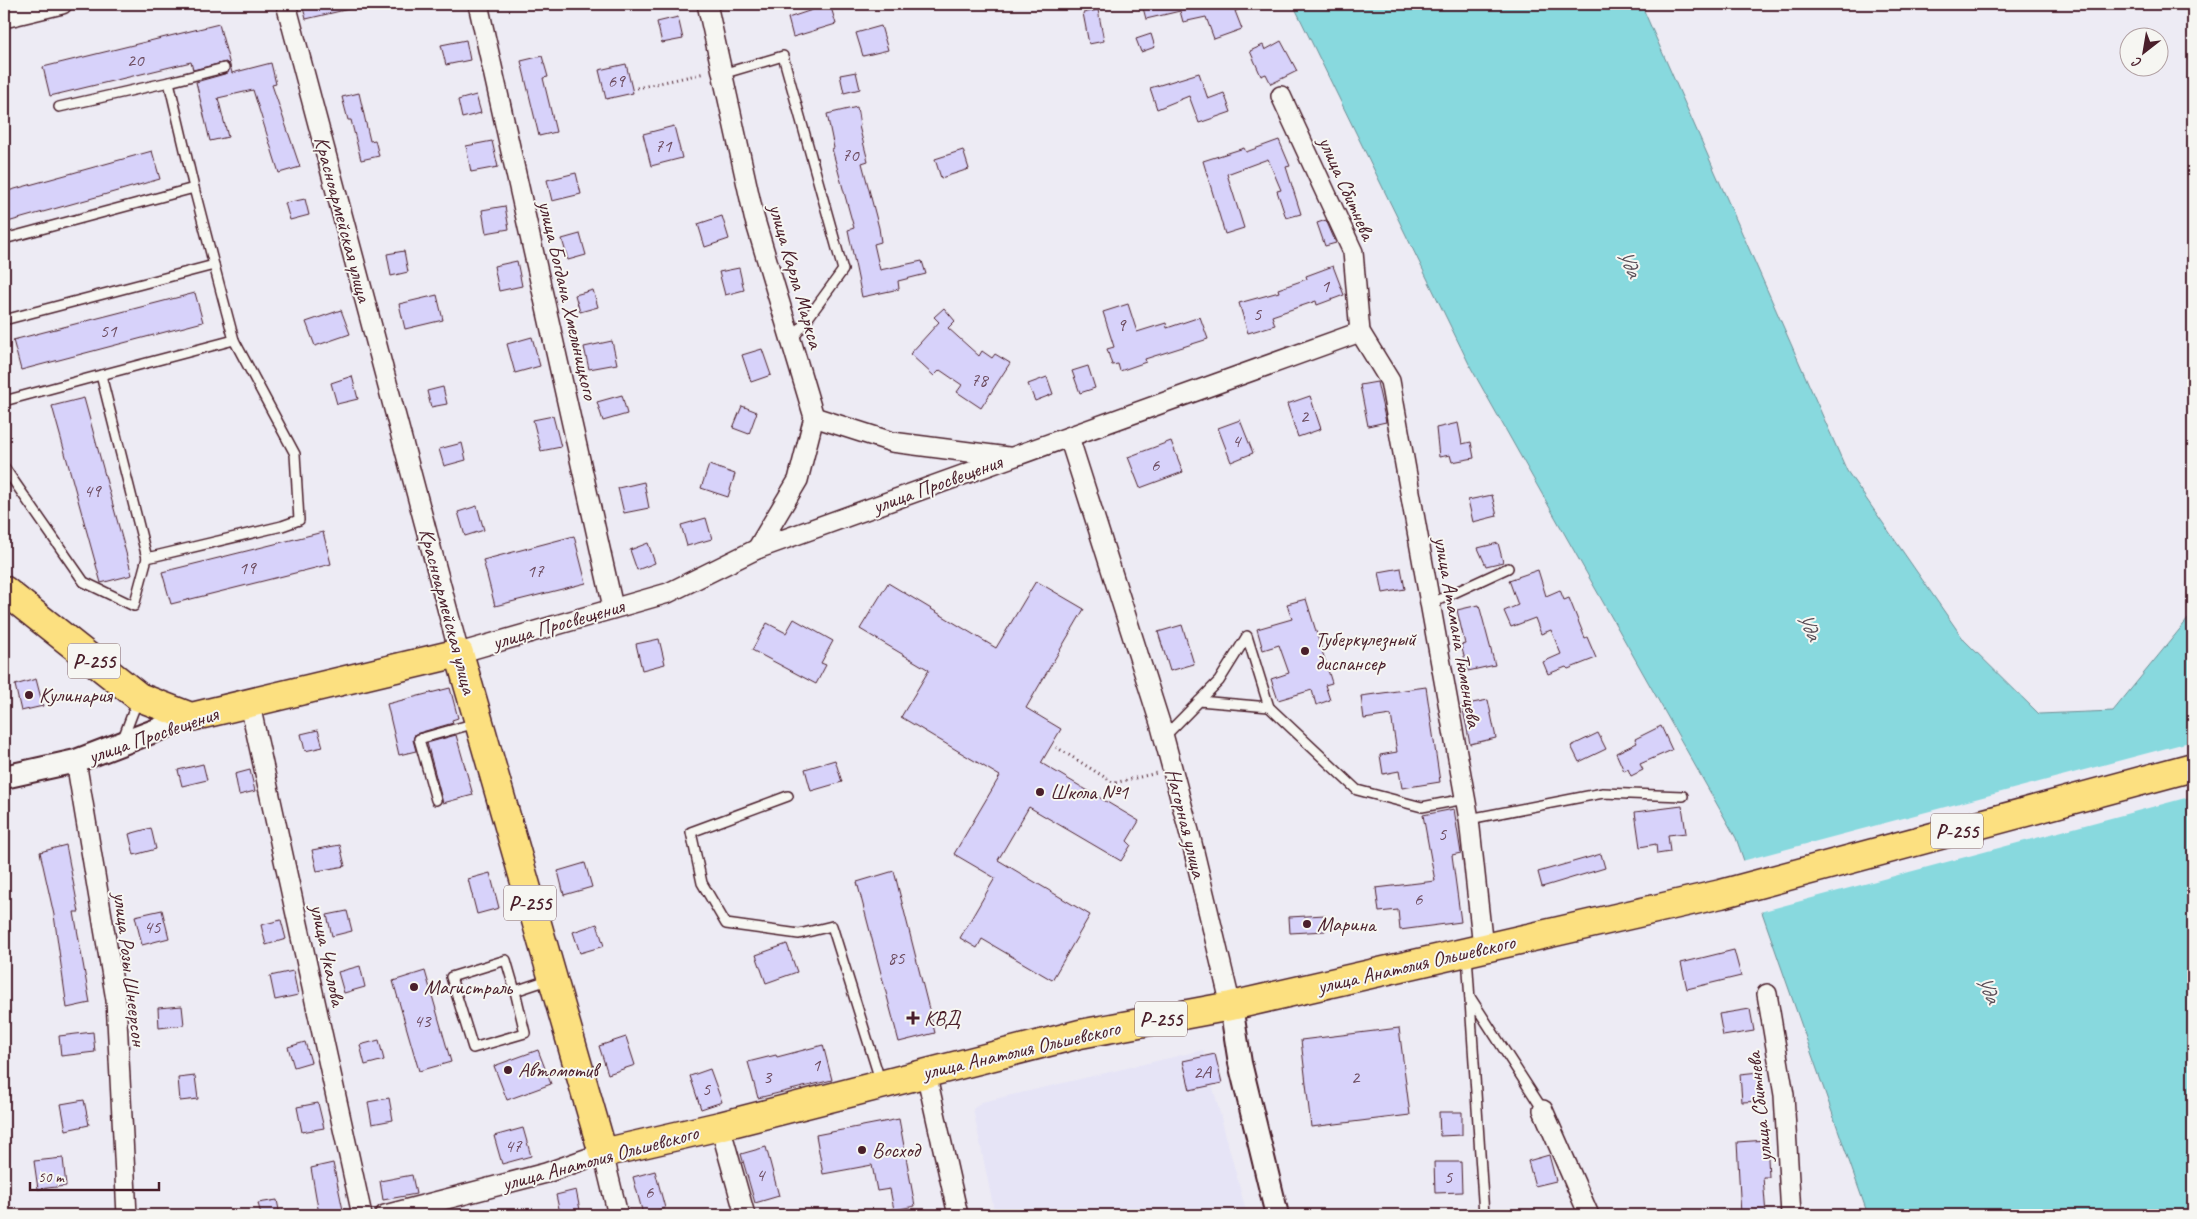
<svg xmlns="http://www.w3.org/2000/svg" width="2197" height="1219" font-family="Caveat,sans-serif">
	<style>
		.built { fill: #e6e4f6 }
		.water { fill: #88d9de; stroke: #6f8f96 }
		.pier { fill: #edebf4 }
		.building { fill: #d7d2fa; stroke: #4a1f2b }
		.lines { fill: none; stroke-linecap: round; stroke-linejoin: round }
		.service-casing { stroke: #4a1f2b; stroke-width: 12 }
		.minor-casing { stroke: #4a1f2b; stroke-width: 22 }
		.tertiary-casing { stroke: #4a1f2b; stroke-width: 26 }
		.trunk-casing { stroke: #4a1f2b; stroke-width: 31 }
		.path { stroke: #4a1f2b; stroke-width: 3; stroke-dasharray: 1 4; stroke-linecap: butt }
		.service { stroke: #f6f6f2; stroke-width: 9 }
		.minor { stroke: #f6f6f2; stroke-width: 19 }
		.tertiary { stroke: #f6f6f2; stroke-width: 22 }
		.trunk { stroke: #fce080; stroke-width: 28 }
		.poi-dot { fill: #4a1f2b; stroke: #f6f6f2; stroke-width: 2 }
		.labels { text-anchor: middle; dominant-baseline: central; stroke-width: 4; stroke-linejoin: round; paint-order: stroke }
		.number-label { font-size: 19px; fill: #6d4c5f }
		.shield { fill: #f6f6f2; stroke: #7e6067; stroke-width: 1 }
		.shield-label { font-size: 20px; font-weight: bold; fill: #4a1f2b }
		.street-label { font-size: 21px; fill: #4a1f2b; stroke: #f6f6f2 }
		.poi-label { font-size: 21px; fill: #4a1f2b; stroke: #f6f6f2; text-anchor: start }
		.water-label { font-size: 22px; font-style: italic; fill: #5a4e58; stroke: #f6f6f2 }
	</style>
	<rect width="100%" height="100%" fill="#edebf4"/>
	<filter id="ink" filterUnits="userSpaceOnUse"><feTurbulence type="fractalNoise" baseFrequency=".02" numOctaves="2"/><feDisplacementMap in="SourceGraphic" scale="10" xChannelSelector="R" yChannelSelector="G"/><feConvolveMatrix kernelMatrix="1 2 1 2 8 2 1 2 1" color-interpolation-filters="sRGB"/></filter>
	<g filter="url(#ink)">
		<!-- built -->
		<polygon class="built" points="1203,1050 1247,1215 995,1215 973,1109 982,1102"/>
		<!-- water -->
		<g class="water">
			<polygon points="1293,4 1641,4 1847,471 1964,640 2039,714 2113,711 2193,613 2193,1215 1868,1215 1736,838 1471,368"/>
			<polygon points="2186,4 2193,4 2193,41"/>
		</g>
		<!-- pier -->
		<polygon class="pier" points="2193,741 2193,796 1760,912 1742,861"/>
		<!-- building -->
		<g class="building">
			<polygon points="302,4 348,4 349,9 306,19"/>
			<polygon points="830,4 836,24 793,37 788,18"/>
			<polygon points="1142,4 1238,4 1238,10 1235,11 1242,29 1214,39 1206,17 1183,22 1180,11 1146,19"/>
			<polygon points="1098,10 1104,41 1089,44 1083,13"/>
			<polygon points="678,17 683,39 662,43 657,22"/>
			<polygon points="219,24 232,73 271,63 276,84 272,85 300,167 279,173 253,90 218,98 228,137 210,141 196,82 228,73 230,67 226,62 193,70 191,62 50,96 43,67"/>
			<polygon points="881,26 888,50 863,56 856,33"/>
			<polygon points="1151,34 1155,47 1141,52 1136,39"/>
			<polygon points="466,40 470,60 446,65 441,45"/>
			<polygon points="1281,41 1297,71 1271,84 1266,74 1261,76 1250,51 1263,45 1265,50"/>
			<polygon points="542,56 548,77 543,78 556,132 539,136 521,61"/>
			<polygon points="626,64 633,93 606,99 599,70"/>
			<polygon points="856,72 860,89 844,93 840,75"/>
			<polygon points="1199,73 1208,99 1224,93 1231,112 1199,123 1189,96 1157,109 1150,88"/>
			<polygon points="359,93 370,141 375,140 379,156 361,160 351,120 348,120 342,97"/>
			<polygon points="476,95 481,113 462,118 458,100"/>
			<polygon points="857,107 860,126 859,126 868,161 862,163 879,228 881,242 874,244 880,270 922,261 926,274 898,281 899,289 862,297 848,230 854,228 832,149 834,148 827,114"/>
			<polygon points="674,126 682,158 651,166 643,134"/>
			<polygon points="1279,140 1290,166 1286,167 1301,214 1286,218 1277,191 1281,190 1268,159 1227,174 1244,228 1225,234 1203,161 1244,148 1246,152"/>
			<polygon points="492,141 498,167 471,172 466,146"/>
			<polygon points="963,150 969,169 941,178 935,159"/>
			<polygon points="152,151 160,179 4,223 4,192"/>
			<polygon points="576,173 581,194 552,201 547,180"/>
			<polygon points="305,199 309,215 290,220 285,203"/>
			<polygon points="505,206 509,229 486,233 482,210"/>
			<polygon points="722,216 729,239 705,247 698,224"/>
			<polygon points="1326,220 1336,243 1325,246 1317,223"/>
			<polygon points="580,234 586,255 568,260 562,239"/>
			<polygon points="404,251 408,272 391,276 387,254"/>
			<polygon points="517,261 522,286 499,291 494,266"/>
			<polygon points="1333,266 1344,295 1317,305 1316,301 1272,316 1275,325 1248,333 1239,303 1279,292 1278,289 1307,279 1306,276"/>
			<polygon points="739,268 744,290 725,295 719,272"/>
			<polygon points="593,290 598,307 580,312 575,295"/>
			<polygon points="195,293 203,322 21,370 13,340"/>
			<polygon points="437,295 443,320 405,329 399,304"/>
			<polygon points="1128,304 1137,332 1166,323 1167,328 1200,317 1208,339 1145,359 1146,362 1120,371 1118,364 1112,365 1107,349 1114,347 1103,312"/>
			<polygon points="944,308 955,321 948,328 979,356 982,351 992,358 995,354 1010,363 981,408 957,392 962,385 940,370 934,376 910,354 939,322 934,317"/>
			<polygon points="341,310 350,334 315,346 306,322"/>
			<polygon points="532,337 540,366 515,373 507,344"/>
			<polygon points="612,341 617,364 589,369 584,347"/>
			<polygon points="762,349 771,375 751,382 742,355"/>
			<polygon points="1088,366 1095,388 1080,393 1072,371"/>
			<polygon points="352,376 358,399 337,404 331,383"/>
			<polygon points="1047,377 1053,394 1035,401 1028,384"/>
			<polygon points="1377,382 1386,422 1368,426 1360,385"/>
			<polygon points="443,387 447,404 431,407 427,391"/>
			<polygon points="622,395 627,414 603,421 597,402"/>
			<polygon points="1310,396 1321,429 1298,437 1287,404"/>
			<polygon points="84,398 132,575 101,583 52,406"/>
			<polygon points="742,406 757,412 749,434 733,428"/>
			<polygon points="553,416 561,447 541,451 533,420"/>
			<polygon points="1240,420 1253,453 1231,462 1218,428"/>
			<polygon points="1458,423 1462,444 1471,442 1474,458 1452,462 1450,455 1439,457 1436,428"/>
			<polygon points="1171,441 1183,472 1140,488 1128,457"/>
			<polygon points="462,443 466,460 444,466 439,449"/>
			<polygon points="709,465 735,474 728,497 701,488"/>
			<polygon points="644,482 649,508 624,513 618,488"/>
			<polygon points="1492,495 1497,516 1473,522 1468,500"/>
			<polygon points="477,506 484,530 465,536 458,512"/>
			<polygon points="706,518 712,539 687,546 681,525"/>
			<polygon points="323,532 331,564 171,604 162,572"/>
			<polygon points="574,536 586,583 495,606 483,560"/>
			<polygon points="648,543 655,563 637,570 630,550"/>
			<polygon points="1498,543 1503,562 1486,566 1478,548"/>
			<polygon points="1401,568 1405,589 1383,593 1379,572"/>
			<polygon points="1538,570 1546,596 1560,590 1564,600 1569,598 1585,638 1587,637 1596,658 1568,669 1566,667 1548,674 1543,662 1561,654 1551,630 1541,634 1535,618 1511,627 1504,611 1518,605 1509,580"/>
			<polygon points="1036,581 1084,609 1026,708 1061,729 1041,763 1139,821 1127,841 1131,845 1121,861 1029,807 998,860 1090,915 1052,980 982,939 977,948 960,938 995,878 954,854 1000,776 901,717 929,670 860,629 888,583 996,648"/>
			<polygon points="1306,599 1332,683 1325,685 1330,700 1316,705 1312,690 1278,700 1271,679 1289,673 1279,645 1263,650 1257,629 1292,619 1287,604"/>
			<polygon points="1479,605 1495,665 1468,671 1461,645 1465,644 1457,610"/>
			<polygon points="794,619 833,641 821,663 826,665 816,684 752,650 767,623 786,633"/>
			<polygon points="1182,625 1194,664 1170,671 1158,632"/>
			<polygon points="659,639 665,664 642,670 636,644"/>
			<polygon points="36,679 43,706 21,711 15,685"/>
			<polygon points="1426,687 1440,782 1402,788 1399,771 1383,774 1380,755 1397,752 1391,715 1364,719 1361,696"/>
			<polygon points="450,688 458,718 452,720 453,723 415,734 413,740 416,751 399,755 387,704"/>
			<polygon points="1488,700 1496,738 1470,744 1462,705"/>
			<polygon points="1661,726 1672,750 1640,764 1643,770 1631,776 1628,769 1624,771 1616,753 1637,743 1635,739"/>
			<polygon points="318,730 323,747 305,751 301,734"/>
			<polygon points="1598,733 1606,749 1579,762 1571,746"/>
			<polygon points="456,735 473,795 443,803 427,743"/>
			<polygon points="835,760 842,782 811,791 805,769"/>
			<polygon points="203,764 207,780 182,786 178,770"/>
			<polygon points="250,770 255,791 239,795 235,774"/>
			<polygon points="1682,806 1686,833 1668,835 1670,852 1657,854 1656,844 1640,847 1635,812"/>
			<polygon points="1454,809 1461,853 1452,855 1461,922 1400,930 1398,910 1379,912 1376,888 1435,881 1423,815"/>
			<polygon points="151,828 156,849 134,855 129,834"/>
			<polygon points="66,845 79,912 74,912 90,1003 67,1008 54,915 40,852"/>
			<polygon points="340,845 345,866 317,871 312,850"/>
			<polygon points="1601,854 1605,868 1542,887 1538,872"/>
			<polygon points="585,863 592,887 564,895 558,871"/>
			<polygon points="894,871 935,1033 899,1042 857,882"/>
			<polygon points="490,873 499,908 477,914 468,879"/>
			<polygon points="162,910 169,938 142,945 135,916"/>
			<polygon points="347,911 352,931 332,936 327,915"/>
			<polygon points="1325,915 1325,931 1290,933 1289,917"/>
			<polygon points="281,920 286,939 266,945 261,925"/>
			<polygon points="597,924 604,946 580,953 573,932"/>
			<polygon points="787,944 797,972 766,983 756,955"/>
			<polygon points="1734,950 1741,976 1687,989 1681,963"/>
			<polygon points="360,966 365,987 344,993 338,972"/>
			<polygon points="293,971 298,995 275,1000 270,976"/>
			<polygon points="425,971 451,1062 419,1071 393,981"/>
			<polygon points="182,1006 184,1025 159,1028 158,1008"/>
			<polygon points="1750,1009 1754,1031 1723,1036 1719,1014"/>
			<polygon points="1399,1028 1410,1115 1311,1127 1301,1040"/>
			<polygon points="93,1032 95,1052 61,1056 59,1036"/>
			<polygon points="626,1037 635,1065 608,1074 599,1046"/>
			<polygon points="379,1040 384,1060 365,1065 360,1045"/>
			<polygon points="305,1042 311,1062 294,1067 288,1047"/>
			<polygon points="823,1045 832,1080 758,1098 748,1062 776,1055 777,1057"/>
			<polygon points="538,1050 551,1084 507,1100 494,1066"/>
			<polygon points="1215,1054 1222,1083 1190,1090 1183,1061"/>
			<polygon points="710,1069 722,1102 701,1109 690,1076"/>
			<polygon points="1759,1072 1761,1101 1742,1102 1740,1074"/>
			<polygon points="195,1076 198,1099 180,1101 178,1078"/>
			<polygon points="389,1098 393,1120 372,1124 368,1102"/>
			<polygon points="84,1100 89,1125 66,1130 61,1104"/>
			<polygon points="318,1103 324,1128 302,1132 297,1107"/>
			<polygon points="1439,1112 1462,1112 1462,1135 1440,1136"/>
			<polygon points="899,1119 915,1206 894,1210 890,1189 877,1191 872,1165 823,1174 816,1135"/>
			<polygon points="523,1128 531,1156 502,1164 494,1136"/>
			<polygon points="1767,1140 1769,1177 1763,1177 1766,1215 1741,1215 1737,1142"/>
			<polygon points="766,1147 779,1196 755,1203 741,1154"/>
			<polygon points="1549,1155 1556,1181 1535,1186 1528,1161"/>
			<polygon points="63,1158 66,1186 38,1189 34,1161"/>
			<polygon points="1434,1162 1461,1162 1462,1192 1435,1193"/>
			<polygon points="333,1163 343,1210 319,1214 311,1168"/>
			<polygon points="655,1171 665,1208 643,1214 633,1177"/>
			<polygon points="412,1175 416,1194 383,1200 380,1181"/>
			<polygon points="576,1190 580,1210 560,1213 556,1195"/>
			<polygon points="277,1200 280,1215 261,1215 258,1203"/>
		</g>
		<g class="lines">
			<defs>
				<g id="service">
					<polyline points="722,74 783,56 843,270 792,340"/>
					<polyline points="169,82 224,68"/>
					<polyline points="59,107 169,82 194,188"/>
					<polyline points="4,239 194,188 214,265"/>
					<polyline points="4,320 214,265 234,340 101,375"/>
					<polyline points="4,401 101,375 147,558 282,526 299,520 295,454 234,340"/>
					<polyline points="4,467 84,582 134,606 147,558"/>
					<polyline points="1430,604 1508,568"/>
					<polyline points="1269,707 1357,790 1422,807 1465,799"/>
					<polyline points="1164,737 1219,681 1247,636 1269,707 1199,701"/>
					<polyline points="122,741 138,699"/>
					<polyline points="788,796 691,832 702,883 726,924 799,934 832,926 881,1083"/>
					<polyline points="436,800 419,739 476,723"/>
					<polyline points="1469,819 1603,793 1683,796"/>
					<polyline points="1467,955 1484,1215"/>
					<polyline points="515,991 525,1033 473,1048 451,977 506,960 515,991 551,979"/>
					<polyline points="1470,997 1543,1110"/>
				</g>
				<g id="minor">
					<polyline points="286,4 459,653 668,593 757,549 1360,332"/>
					<polyline points="478,4 613,607"/>
					<polyline points="707,4 754,217 814,417 798,480 757,549"/>
					<polyline points="4,18 62,4"/>
					<polyline points="1281,96 1353,252 1360,332 1390,381 1469,819 1483,948"/>
					<polyline points="814,417 892,442 1008,457"/>
					<polyline points="1069,437 1160,723 1190,835 1231,1006"/>
					<polyline points="250,705 362,1215"/>
					<polyline points="76,761 116,1000 127,1215"/>
					<polyline points="1767,994 1784,1095 1791,1215"/>
					<polyline points="926,1073 958,1215"/>
					<polyline points="1543,1110 1589,1215"/>
					<polyline points="720,1126 745,1215"/>
					<polyline points="385,1215 546,1173 603,1153 618,1215"/>
				</g>
				<g id="tertiary">
					<polyline points="4,777 76,761 191,717"/>
					<polyline points="1231,1006 1240,1063 1277,1215"/>
				</g>
				<polyline id="trunk" points="4,590 139,697 191,717 459,653 603,1153 720,1126 1080,1034 1231,1006 1721,894 2193,767"/>
			</defs>
			<!-- service casing -->
			<use href="#service" class="service-casing"/>
			<!-- minor casing -->
			<use href="#minor" class="minor-casing"/>
			<!-- tertiary casing -->
			<use href="#tertiary" class="tertiary-casing"/>
			<!-- trunk casing -->
			<use href="#trunk" class="trunk-casing"/>
			<!-- path -->
			<g class="path">
				<polyline points="637,88 705,73"/>
				<polyline points="1056,747 1114,783 1157,773"/>
			</g>
			<!-- service -->
			<use href="#service" class="service"/>
			<!-- minor -->
			<use href="#minor" class="minor"/>
			<!-- tertiary -->
			<use href="#tertiary" class="tertiary"/>
			<!-- trunk -->
			<use href="#trunk" class="trunk"/>
		</g>
	</g>
	<!-- markers -->
	<g class="poi-dot">
		<circle cx="1305" cy="651" r="5"/>
		<circle cx="29" cy="695" r="5"/>
		<circle cx="1040" cy="792" r="5"/>
		<circle cx="1307" cy="924" r="5"/>
		<circle cx="414" cy="987" r="5"/>
		<path d="M910.5 1010.5h5v5h5v5h-5v5h-5v-5h-5v-5h5z"/>
		<circle cx="508" cy="1070" r="5"/>
		<circle cx="862" cy="1150" r="5"/>
	</g>
	<g class="labels">
		<!-- number labels -->
		<g class="number-label">
			<text x="135" y="60">20</text>
			<text x="616" y="81">69</text>
			<text x="663" y="146">71</text>
			<text x="850" y="155">70</text>
			<text x="1325" y="286">1</text>
			<text x="1257" y="314">5</text>
			<text x="1121" y="325">9</text>
			<text x="108" y="331">51</text>
			<text x="979" y="380">78</text>
			<text x="1304" y="416">2</text>
			<text x="1236" y="441">4</text>
			<text x="1155" y="465">6</text>
			<text x="92" y="491">49</text>
			<text x="247" y="568">19</text>
			<text x="535" y="571">17</text>
			<text x="1442" y="834">5</text>
			<text x="1418" y="899">6</text>
			<text x="152" y="927">45</text>
			<text x="896" y="958">85</text>
			<text x="422" y="1021">43</text>
			<text x="816" y="1065">1</text>
			<text x="1202" y="1072">2А</text>
			<text x="767" y="1077">3</text>
			<text x="1355" y="1077">2</text>
			<text x="706" y="1089">5</text>
			<text x="513" y="1146">47</text>
			<text x="760" y="1175">4</text>
			<text x="1448" y="1177">5</text>
			<text x="649" y="1192">6</text>
		</g>
		<!-- shield labels -->
		<g class="shield">
			<rect x="68" y="643.5" width="52" height="35" rx="4"/>
			<rect x="1931" y="813.5" width="52" height="35" rx="4"/>
			<rect x="504" y="885.5" width="52" height="35" rx="4"/>
			<rect x="1135" y="1001.5" width="52" height="35" rx="4"/>
		</g>
		<g class="shield-label">
			<text x="94" y="661">Р-255</text>
			<text x="1957" y="831">Р-255</text>
			<text x="530" y="903">Р-255</text>
			<text x="1161" y="1019">Р-255</text>
		</g>
		<!-- street labels -->
		<g class="street-label">
			<text transform="translate(1347 188) rotate(66)">улица Сбитнева</text>
			<text transform="translate(343 219) rotate(75)">Красноармейская улица</text>
			<text transform="translate(796 276) rotate(74)">улица Карла Маркса</text>
			<text transform="translate(568 300) rotate(77)">улица Богдана Хмельницкого</text>
			<text transform="translate(937 484) rotate(-20)">улица Просвещения</text>
			<text transform="translate(448 611) rotate(75)">Красноармейская улица</text>
			<text transform="translate(558 624) rotate(-16)">улица Просвещения</text>
			<text transform="translate(1458 632) rotate(80)">улица Атамана Тюменцева</text>
			<text transform="translate(153 735) rotate(-19)">улица Просвещения</text>
			<text transform="translate(1186 823) rotate(76)">Нагорная улица</text>
			<text transform="translate(328 955) rotate(78)">улица Чкалова</text>
			<text transform="translate(1416 964) rotate(-13)">улица Анатолия Ольшевского</text>
			<text transform="translate(130 969) rotate(83)">улица Розы Шнеерсон</text>
			<text transform="translate(1021 1050) rotate(-13)">улица Анатолия Ольшевского</text>
			<text transform="translate(1759 1107) rotate(-96)">улица Сбитнева</text>
			<text transform="translate(600 1158) rotate(-15)">улица Анатолия Ольшевского</text>
		</g>
		<!-- poi labels -->
		<g class="poi-label">
			<text x="1315" y="639">Туберкулезный<tspan x="1315" dy="24">диспансер</tspan></text>
			<text x="39" y="695">Кулинария</text>
			<text x="1050" y="792">Школа №1</text>
			<text x="1317" y="924">Марина</text>
			<text x="424" y="987">Магистраль</text>
			<text x="924" y="1018">КВД</text>
			<text x="518" y="1070">Автомотив</text>
			<text x="872" y="1150">Восход</text>
		</g>
		<!-- water labels -->
		<g class="water-label">
			<text transform="translate(1629 263) rotate(64)">Уда</text>
			<text transform="translate(1809 626) rotate(64)">Уда</text>
			<text transform="translate(1988 989) rotate(64)">Уда</text>
		</g>
	</g>
	<!-- margin -->
	<rect width="2197" height="1219" fill="none" stroke="#f6f6f2" stroke-width="20"/>
	<rect x="10" y="10" width="2177" height="1199" fill="none" stroke="#4a1f2b" stroke-width="2" filter="url(#ink)"/>
	<!-- north arrow -->
	<g transform="translate(2144 52) rotate(211)"><circle r="24" fill="#f6f6f2" stroke="#b1a0a2"/>
	<path d="M0-4L9 19L0 12L-9 19Z" fill="#4a1f2b"/>
	<text y="-8" font-size="14" font-weight="bold" text-anchor="middle" fill="#4a1f2b">С</text>
	</g>
	<!-- scale -->
	<path d="M30 1182v8h129v-8" fill="none" stroke="#4a1f2b" stroke-width="2.5"/>
	<text x="38" y="1182" font-size="15" fill="#4a1f2b" stroke="#f6f6f2" stroke-width="4" paint-order="stroke">50 m</text>
</svg>
